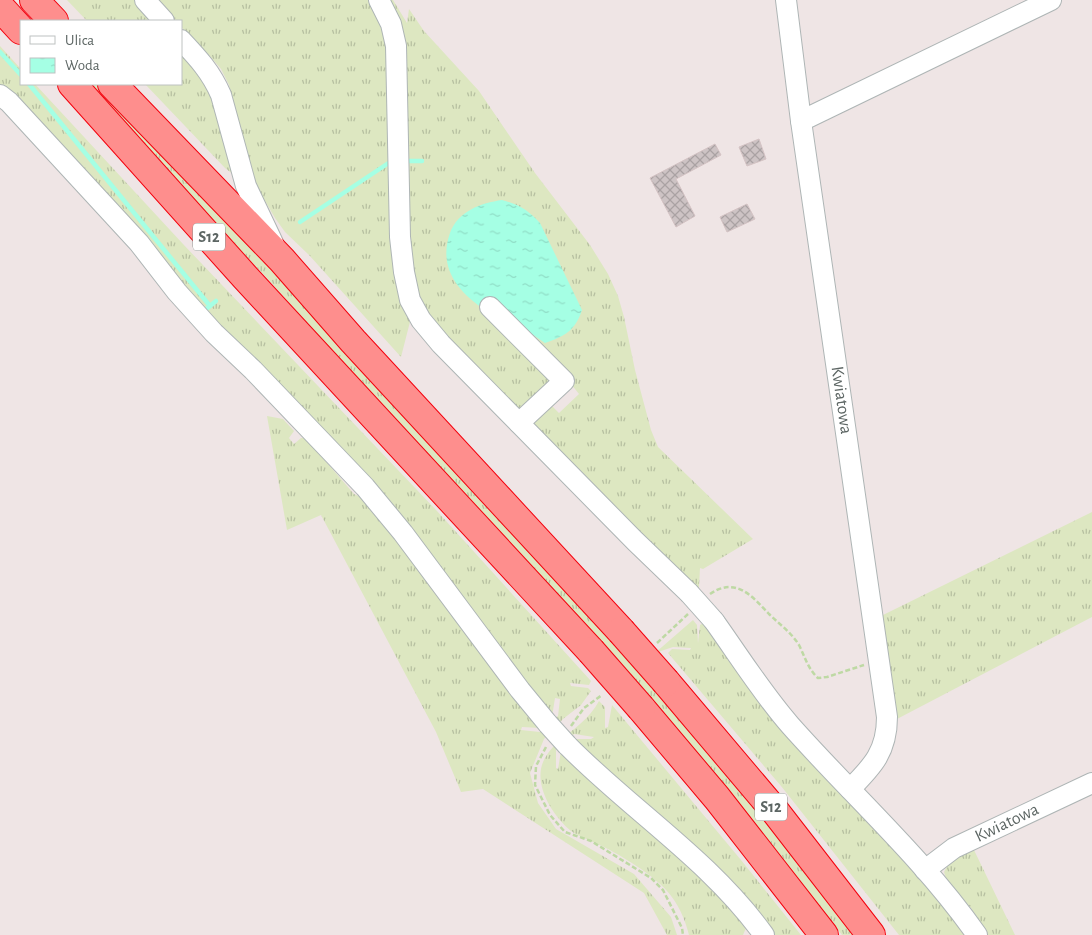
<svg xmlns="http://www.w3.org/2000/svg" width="1092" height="935" font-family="'Alegreya Sans',sans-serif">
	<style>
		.grass { fill: url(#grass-tufts) }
		.water { fill: url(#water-ripples) }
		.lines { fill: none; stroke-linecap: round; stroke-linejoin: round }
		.stream { stroke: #a5ffe4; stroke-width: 4.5 }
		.building { fill: url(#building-cross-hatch); stroke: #d4c3c4 }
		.minor-casing { stroke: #aeb5b5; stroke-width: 22 }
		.highway-casing { stroke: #f4000d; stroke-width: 30 }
		.path { stroke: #bed9a4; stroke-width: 2.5; stroke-dasharray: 5 2.5; stroke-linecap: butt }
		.minor { stroke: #fff; stroke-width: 20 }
		.highway { stroke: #fe8e8d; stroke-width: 28 }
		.minor-bridge-casing { stroke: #aeb5b5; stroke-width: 22; stroke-linecap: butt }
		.highway-bridge-casing { stroke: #f4000d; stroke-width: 30; stroke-linecap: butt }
		.minor-bridge { stroke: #fff; stroke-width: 20 }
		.highway-bridge { stroke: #fe8e8d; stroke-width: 28 }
		.labels { text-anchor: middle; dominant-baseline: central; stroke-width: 4; stroke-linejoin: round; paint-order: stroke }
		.shield { fill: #fff; stroke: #8e9492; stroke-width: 1 }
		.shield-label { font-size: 16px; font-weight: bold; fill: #5d6664 }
		.street-label { font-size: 18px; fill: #5d6664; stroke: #fff }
	</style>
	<defs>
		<pattern id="grass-tufts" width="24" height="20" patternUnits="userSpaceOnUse" patternTransform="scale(1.25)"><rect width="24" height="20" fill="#dde7c1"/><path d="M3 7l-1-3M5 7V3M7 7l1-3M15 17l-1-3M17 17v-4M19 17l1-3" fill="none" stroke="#b6bfa0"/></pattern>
		<pattern id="water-ripples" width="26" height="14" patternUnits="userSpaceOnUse" patternTransform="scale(1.25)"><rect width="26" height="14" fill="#a5ffe4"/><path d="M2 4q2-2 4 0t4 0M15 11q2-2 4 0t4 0" fill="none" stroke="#90ddc6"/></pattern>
		<pattern id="building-cross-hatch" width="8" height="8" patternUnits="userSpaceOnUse" patternTransform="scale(1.25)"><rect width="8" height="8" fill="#cdc3c4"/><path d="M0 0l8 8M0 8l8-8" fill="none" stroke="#aaa2a3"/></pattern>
	</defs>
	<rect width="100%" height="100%" fill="#efe5e5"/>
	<!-- grass -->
	<g class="grass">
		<polygon points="67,0 136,0 155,21 87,21"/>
		<polygon points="155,0 372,0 385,27 411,318 401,357 309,255 285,232 275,218 254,182 229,85 221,69 209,55 181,27 181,21 176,21"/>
		<path d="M 387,0 L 393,0 L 407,23 L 409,9 L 424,31 L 479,91 L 535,173 L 590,245 L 608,274 L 618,296 L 624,317 L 635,370 L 651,430 L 658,447 L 753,539 L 703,569 L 700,568 L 699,587 L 696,592 L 606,501 C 588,473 559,451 534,430 L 533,423 L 547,407 L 553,407 L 559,413 L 579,394 L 563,374 L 521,408 L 514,408 L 435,331 L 413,293 Z"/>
		<polygon points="0,46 21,69 21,84 35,84 183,244 437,511 591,681 589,685 570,683 571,686 588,688 591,691 581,705 563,719 544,739 530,773 538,803 556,829 634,874 671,917 677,935 667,935 644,893 483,789 461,792 436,732 321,515 287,530 267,416 283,419 294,431 289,438 294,444 301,438 308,438 318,448 322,457 354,494 371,502 419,563 481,655 541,728 522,727 521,730 540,732 558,716 560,699 555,698 552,717 480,625 420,541 352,463 286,390 224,337 200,311 181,289 149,247 94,184 15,102 0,89"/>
		<polygon points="181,50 206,76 234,175 225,168 145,84 181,84"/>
		<polygon points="82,84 99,84 274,266 587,609 733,778 857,935 842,935 722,783 653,699 578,616 414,441 266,277"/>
		<polygon points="1092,512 1092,617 897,719 881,616"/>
		<polygon points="693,620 697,625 698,643 700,625 705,622 921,879 966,935 899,935 781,786 668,653 672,649 690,650 691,648 673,647 655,653"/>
		<path d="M 599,701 L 605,707 L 605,728 L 608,727 L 612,705 L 741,860 L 801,935 L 773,935 L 574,739 L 591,739 L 594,737 L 574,734 L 556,750 L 556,768 L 558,769 L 561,751 L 664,840 L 743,919 L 746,928 L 743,935 L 689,935 C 685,919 678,903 667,891 C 652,874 622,856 602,846 C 592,841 580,837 571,831 C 552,815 531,782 545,758 C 553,743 568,735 580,724 C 588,717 594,710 599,701 Z"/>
		<polygon points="973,848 1015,935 988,935 971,908 947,881 944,872 950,861"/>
	</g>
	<!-- water -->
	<path class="water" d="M 502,200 C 520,205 528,210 540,223 L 582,310 C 575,331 565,336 545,343 C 534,336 524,328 513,321 C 505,316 493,315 485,310 C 457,291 438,267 450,233 C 458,211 481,203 502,200 Z"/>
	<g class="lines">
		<!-- stream -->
		<g class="stream">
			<polyline points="0,52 21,75"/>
			<polyline points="29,84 210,306"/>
			<polyline points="403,161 422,161"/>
			<polyline points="300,222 390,162 393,161"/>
			<polyline points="205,310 216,301"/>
		</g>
	</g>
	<!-- building -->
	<g class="building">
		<polygon points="759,139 766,159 747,166 739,147"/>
		<polygon points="715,144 721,155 676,179 695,216 676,227 650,178"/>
		<polygon points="747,204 755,219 727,232 720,217"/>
	</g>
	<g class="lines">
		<defs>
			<g id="minor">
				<polyline points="145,0 164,21"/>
				<polyline points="379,0 391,24 396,46 400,237 404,272 410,300 421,320 441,344 635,541 689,593"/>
				<path id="s1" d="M 786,0 L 801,121 L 887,717 C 887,751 873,766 850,789"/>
				<path d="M 181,40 C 198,58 211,72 221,95 L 246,186 L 274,245"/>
				<polyline points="0,95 9,102 139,243 177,292 214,333 253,370 365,487 403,533 520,690 548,724"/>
				<polyline points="801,121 1051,0"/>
				<polyline points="490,307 564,381 519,423"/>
				<path d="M 714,621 C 739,656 762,693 790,725 C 852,795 923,858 977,935"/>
				<path d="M 567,745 C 631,810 710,860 764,935"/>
				<path id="s2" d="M 925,870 L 954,848 L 1092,783"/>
			</g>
			<g id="highway">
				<polyline points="34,0 54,21"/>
				<polyline points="0,7 21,30"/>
				<polyline points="72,84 245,277 591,651"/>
				<polyline points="112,84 282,260 353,341 621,631"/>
				<polyline points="666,682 775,811 871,935"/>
				<polyline points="641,708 717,798 824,935"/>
			</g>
		</defs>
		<!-- minor casing -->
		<use href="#minor" class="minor-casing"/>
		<!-- highway casing -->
		<use href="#highway" class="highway-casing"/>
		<!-- path -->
		<g class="path">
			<path d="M 710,594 C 736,576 753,597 769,614 C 779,624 791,632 799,645 C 805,657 808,669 818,678 L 827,677 L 864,665"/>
			<polyline points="657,643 688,614"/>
			<polyline points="571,726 584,708 602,695"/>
			<polyline points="546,747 536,766 535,785 550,815 565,832 591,841 651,878 663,890 682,928 683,935"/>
		</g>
		<!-- minor -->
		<use href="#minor" class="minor"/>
		<!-- highway -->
		<use href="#highway" class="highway"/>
		<defs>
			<g id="minor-bridge">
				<polyline points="689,593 714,621"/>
				<polyline points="548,724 567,745"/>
			</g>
			<g id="highway-bridge">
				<polyline points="621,631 666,682"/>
				<polyline points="591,651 641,708"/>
			</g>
		</defs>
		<!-- minor-bridge casing -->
		<use href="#minor-bridge" class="minor-bridge-casing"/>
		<!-- highway-bridge casing -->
		<use href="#highway-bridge" class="highway-bridge-casing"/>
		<!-- minor-bridge -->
		<use href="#minor-bridge" class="minor-bridge"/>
		<!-- highway-bridge -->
		<use href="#highway-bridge" class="highway-bridge"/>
	</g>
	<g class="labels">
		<!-- shield labels -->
		<g class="shield">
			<rect x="193" y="223.5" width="32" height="27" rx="4"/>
			<rect x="755" y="793.5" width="32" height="27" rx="4"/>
		</g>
		<g class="shield-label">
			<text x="209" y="237">S12</text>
			<text x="771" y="807">S12</text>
		</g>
		<!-- street labels -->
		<g class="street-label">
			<text stroke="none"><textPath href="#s1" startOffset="404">Kwiatowa</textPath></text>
			<text stroke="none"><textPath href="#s2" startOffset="95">Kwiatowa</textPath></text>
		</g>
	</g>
	<!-- legend -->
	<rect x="20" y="20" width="162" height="65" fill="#ffffff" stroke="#bec2c1"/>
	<rect x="30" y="36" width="25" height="8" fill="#ffffff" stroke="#bec2c1"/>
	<text x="65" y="45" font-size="15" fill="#5d6664">Ulica</text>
	<rect x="30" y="58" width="25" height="15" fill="url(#water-ripples)" stroke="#bec2c1"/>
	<text x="65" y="70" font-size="15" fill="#5d6664">Woda</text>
</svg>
